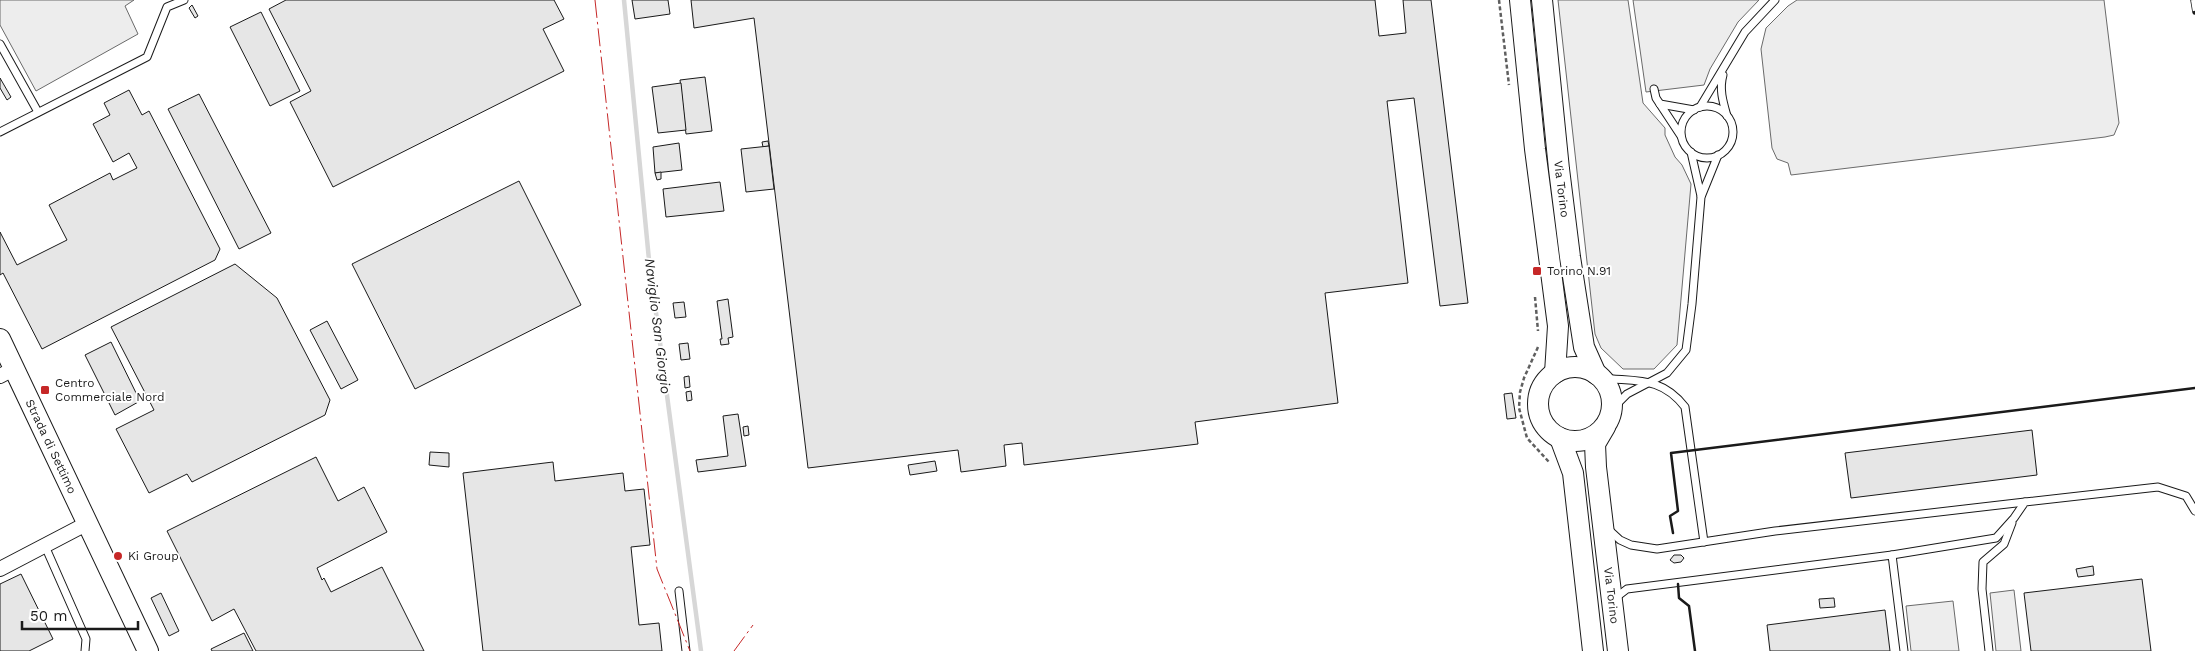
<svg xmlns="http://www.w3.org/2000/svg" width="2195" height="651" font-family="'Work Sans',sans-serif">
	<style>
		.built { fill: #ededed; stroke: #6a6a6a }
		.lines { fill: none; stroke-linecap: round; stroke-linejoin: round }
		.stream { stroke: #d7d7d7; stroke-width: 4.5 }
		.building { fill: #e6e6e6; stroke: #1a1a1a }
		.lane-casing { stroke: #1a1a1a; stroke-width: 9 }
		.street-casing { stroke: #1a1a1a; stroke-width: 16 }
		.secondary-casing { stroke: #1a1a1a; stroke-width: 22 }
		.path { stroke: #5f5f5f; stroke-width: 2.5; stroke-dasharray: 4 2.5; stroke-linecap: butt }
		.lane { stroke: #fff; stroke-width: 7 }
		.street { stroke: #fff; stroke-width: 14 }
		.secondary { stroke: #fff; stroke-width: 20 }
		.rail-casing { stroke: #1a1a1a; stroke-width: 5.5 }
		.rail { stroke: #fff; stroke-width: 4; stroke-dasharray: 11; stroke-linecap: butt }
		.wall { stroke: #1a1a1a; stroke-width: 2.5 }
		.power { stroke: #c62828; stroke-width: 1; stroke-dasharray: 18 4 2.5 4; stroke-linecap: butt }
		.poi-dot { fill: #c62828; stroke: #fff; stroke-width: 2 }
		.labels { text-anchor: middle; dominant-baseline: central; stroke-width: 4; stroke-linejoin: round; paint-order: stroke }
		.street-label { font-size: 12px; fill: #1a1a1a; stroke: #fff }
		.poi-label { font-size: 12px; fill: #1a1a1a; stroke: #fff; text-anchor: start }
		.water-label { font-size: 14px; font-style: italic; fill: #1a1a1a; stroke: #fff }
	</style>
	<rect width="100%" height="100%" fill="#fff"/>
	<!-- built -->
	<g class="built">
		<polygon points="0,0 134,0 125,6 138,34 36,91 0,25"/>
		<polygon points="1558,0 1628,0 1643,103 1665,128 1665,135 1675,157 1682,165 1691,184 1677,345 1654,369 1623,369 1601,348 1595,334"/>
		<polygon points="1633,0 1759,0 1738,22 1710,69 1704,85 1646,92"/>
		<polygon points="1797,0 2104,0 2119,123 2114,135 2105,137 1791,175 1788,163 1777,159 1772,148 1761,49 1766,28 1788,6"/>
		<polygon points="2014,590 2021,651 1996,651 1990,593"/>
		<polygon points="1953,601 1959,651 1911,651 1906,606"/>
	</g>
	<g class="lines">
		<!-- stream -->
		<polyline class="stream" points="624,0 649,260 701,651"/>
	</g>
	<!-- building -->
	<g class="building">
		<polygon points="286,0 554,0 564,19 543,29 564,71 333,187 290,102 311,91 269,9"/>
		<polygon points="632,0 668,0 670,14 635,19"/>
		<polygon points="691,0 1375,0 1379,36 1406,33 1403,0 1431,0 1468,303 1440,306 1414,98 1387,101 1408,283 1325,293 1338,403 1195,422 1198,444 1024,465 1022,443 1004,445 1006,466 961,472 958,450 808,468 754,18 694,28"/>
		<polygon points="192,5 198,16 195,18 189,8"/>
		<polygon points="261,12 300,91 270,106 230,27"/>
		<polygon points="705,77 712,131 686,134 680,80"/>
		<polygon points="0,78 11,97 7,100 0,88"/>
		<polygon points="681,83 686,130 658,133 652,87"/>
		<polygon points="129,90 142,115 149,111 220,249 215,260 42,349 3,273 0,275 0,232 17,265 67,240 49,205 110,173 113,180 137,168 129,153 113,162 93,124 110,115 104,103"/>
		<polygon points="199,94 271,233 239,249 168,109"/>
		<polygon points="768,141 769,146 763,147 762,142"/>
		<polygon points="679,143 682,170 655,173 653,147"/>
		<polygon points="769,146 774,189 746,192 741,149"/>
		<polygon points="661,172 661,179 657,180 655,173"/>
		<polygon points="519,181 581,305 415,389 352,264"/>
		<polygon points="720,182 724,211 666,217 663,189"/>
		<polygon points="235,264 277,298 330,400 325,415 192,482 187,474 149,493 116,429 154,410 111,327"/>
		<polygon points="728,299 733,337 728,338 729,344 721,345 720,339 722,339 717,301"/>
		<polygon points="684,302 686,317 675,318 673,303"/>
		<polygon points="327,321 358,380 341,389 310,330"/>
		<polygon points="111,342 140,401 115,415 85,355"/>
		<polygon points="688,343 690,359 681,360 679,344"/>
		<polygon points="689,376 690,387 685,388 684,377"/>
		<polygon points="691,391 692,400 687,401 686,392"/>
		<polygon points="1512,393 1516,418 1507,419 1504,394"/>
		<polygon points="738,414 746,466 698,472 696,460 728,456 723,416"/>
		<polygon points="748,426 749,435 744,436 743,427"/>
		<polygon points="2032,430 2037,475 1851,498 1845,453"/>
		<polygon points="430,452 449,453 449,467 429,465"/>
		<polygon points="316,457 338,501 364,487 387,532 317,568 322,580 324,578 331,592 382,567 424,651 256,651 234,609 212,621 167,531"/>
		<polygon points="935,461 937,471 910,475 908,465"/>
		<polygon points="553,462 555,481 623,473 625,491 644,489 650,545 631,547 639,625 659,623 662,651 483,651 463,473"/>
		<polygon points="1674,555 1681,555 1684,558 1681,562 1674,563 1670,560"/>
		<polygon points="2093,566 2094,575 2078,577 2076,569"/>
		<polygon points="21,574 53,639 29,651 0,651 0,584"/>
		<polygon points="2142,579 2151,651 2031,651 2024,593"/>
		<polygon points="161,593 179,631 169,636 151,598"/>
		<polygon points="1834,598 1835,607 1820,608 1819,599"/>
		<polygon points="1885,610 1890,651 1770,651 1767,625"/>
		<polygon points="244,633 253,651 212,651 211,649"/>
	</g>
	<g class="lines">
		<defs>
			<g id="lane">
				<polyline points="0,44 38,112"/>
				<path d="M 1723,75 C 1719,89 1723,102 1727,116"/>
				<polyline points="1654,89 1656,98 1681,136"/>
				<polyline points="1660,104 1694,110"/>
				<circle cx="1707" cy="132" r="26"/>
				<polyline points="1700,107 1745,32 1775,0"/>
				<polyline points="0,132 147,57 167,7 184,0"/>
				<polyline points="1691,152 1701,196"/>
				<path d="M 1602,378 C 1636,382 1661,376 1685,407 L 1704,542"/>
				<polyline points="1609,419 1619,402 1627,394 1667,373 1686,350 1692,304 1701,197 1718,155"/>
				<polyline points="1607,528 1620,540 1631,545 1657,549 1775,531 2025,502"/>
				<polyline points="45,546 86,639 85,651"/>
				<polyline points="1892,555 1996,538 2014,518 2025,502 2158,487 2186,496 2195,511"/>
				<polyline points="679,591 686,651"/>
				<polyline points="1614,599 1627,589 1892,555 1904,651"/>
				<polyline points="1989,651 1982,589 1983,562 2004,544 2012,523"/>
			</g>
			<g id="street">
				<polyline points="0,376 15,368"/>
				<polyline points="0,569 86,524"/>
			</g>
			<g id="secondary">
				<polyline points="1520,0 1535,149 1558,326 1555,373"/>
				<path id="s1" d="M 1542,0 L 1559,169 L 1570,257 L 1584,347 L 1596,374"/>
				<path id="s2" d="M 0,339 L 148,651"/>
				<circle cx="1575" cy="404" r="37"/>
				<path id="s3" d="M 1605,427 L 1595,444 L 1596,467 L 1618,651"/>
				<polyline points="1560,438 1573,473 1593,651"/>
			</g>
		</defs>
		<!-- lane casing -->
		<use href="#lane" class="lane-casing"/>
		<!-- street casing -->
		<use href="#street" class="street-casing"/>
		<!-- secondary casing -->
		<use href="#secondary" class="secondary-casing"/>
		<!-- path -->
		<g class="path">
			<polyline points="1499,0 1509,85"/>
			<polyline points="1535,297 1538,331"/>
			<polyline points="1538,347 1524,378 1520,392 1519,408 1527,438 1549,462"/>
		</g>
		<!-- lane -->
		<use href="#lane" class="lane"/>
		<!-- street -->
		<use href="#street" class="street"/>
		<!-- secondary -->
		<use href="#secondary" class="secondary"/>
		<defs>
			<polyline id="rail" points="2193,0 2195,12"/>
		</defs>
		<!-- rail casing -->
		<use href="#rail" class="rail-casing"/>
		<!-- rail -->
		<use href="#rail" class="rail"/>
		<!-- wall -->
		<g class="wall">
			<polyline points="1673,533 1670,516 1678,511 1671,453 2195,388"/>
			<polyline points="1678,584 1679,598 1689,606 1695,651"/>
		</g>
		<!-- power -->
		<g class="power">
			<polyline points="595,0 657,569 690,651"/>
			<polyline points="734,651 753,625"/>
		</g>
	</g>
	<!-- markers -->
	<g class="poi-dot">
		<rect x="1532" y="266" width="10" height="10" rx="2.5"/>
		<rect x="40" y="385" width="10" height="10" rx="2.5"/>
		<circle cx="118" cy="556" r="5"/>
	</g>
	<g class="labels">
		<!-- street labels -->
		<g class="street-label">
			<text stroke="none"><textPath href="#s1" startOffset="190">Via Torino</textPath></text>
			<text stroke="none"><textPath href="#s2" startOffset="119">Strada di Settimo</textPath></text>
			<text stroke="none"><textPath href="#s3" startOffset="172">Via Torino</textPath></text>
		</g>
		<!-- poi labels -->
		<g class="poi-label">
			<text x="1547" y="271">Torino N.91</text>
			<text x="55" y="383">Centro<tspan x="55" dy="14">Commerciale Nord</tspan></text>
			<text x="128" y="556">Ki Group</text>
		</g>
		<!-- water labels -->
		<g class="water-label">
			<text transform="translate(658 326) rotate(83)">Naviglio San Giorgio</text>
		</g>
	</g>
	<!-- scale -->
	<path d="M22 621v8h116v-8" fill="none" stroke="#1a1a1a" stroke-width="2.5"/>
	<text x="30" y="621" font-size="15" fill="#1a1a1a" stroke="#ffffff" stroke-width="4" paint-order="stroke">50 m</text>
</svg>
